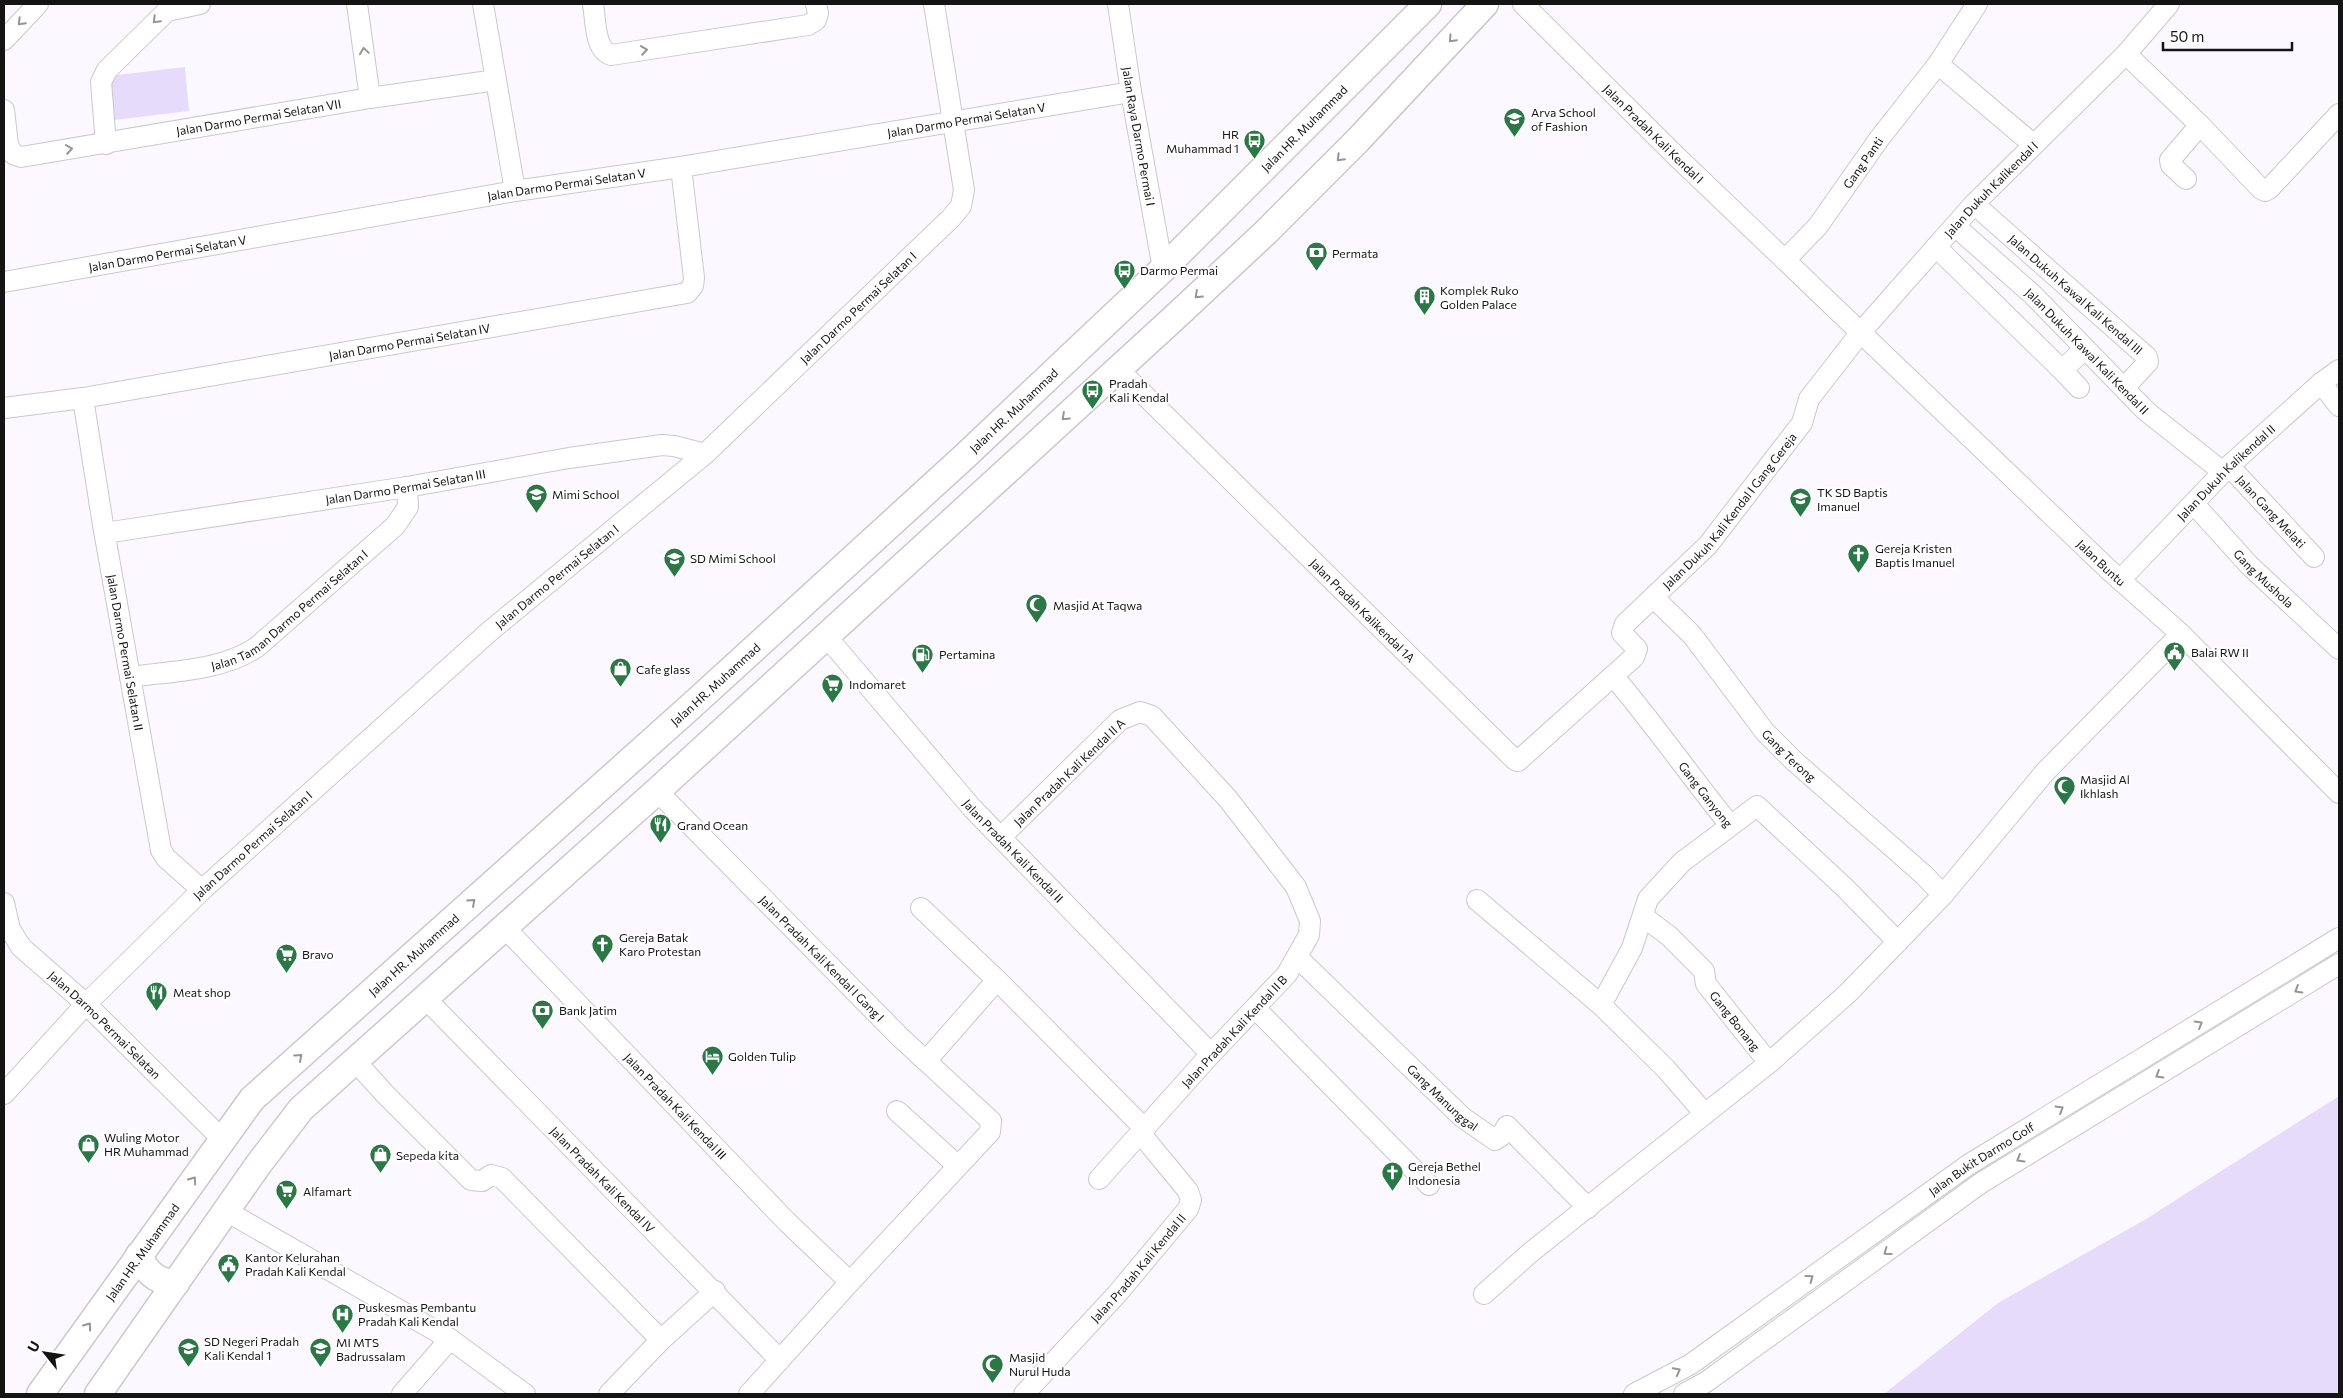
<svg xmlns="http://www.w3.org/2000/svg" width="2343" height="1398" font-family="Commissioner,sans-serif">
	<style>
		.green { fill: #e6dbfb }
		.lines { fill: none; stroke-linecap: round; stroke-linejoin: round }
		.minor-casing { stroke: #cac8cd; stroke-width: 22 }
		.major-casing { stroke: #cac8cd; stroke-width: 29 }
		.minor { stroke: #fff; stroke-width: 20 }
		.major { stroke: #fff; stroke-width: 26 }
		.oneway { stroke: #959596 }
		.labels { text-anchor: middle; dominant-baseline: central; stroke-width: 4; stroke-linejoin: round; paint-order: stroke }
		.poi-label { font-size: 12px; fill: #141415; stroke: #fff; text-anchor: start }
		.street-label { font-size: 12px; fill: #141415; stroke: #fff }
	</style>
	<rect width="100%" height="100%" fill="#fbf9ff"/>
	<!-- green -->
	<g class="green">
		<polygon points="185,67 189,111 114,120 109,76"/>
		<polygon points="2339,1096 2339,1394 1884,1394 1998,1303 2146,1219"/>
	</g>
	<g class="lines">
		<defs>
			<g id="minor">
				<polyline points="357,4 370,98"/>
				<polyline points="483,4 515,191"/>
				<path d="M 593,4 C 596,20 594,49 611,55 L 808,25 L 816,20 L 818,13 L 816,4"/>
				<path id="s1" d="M 1118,4 L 1131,92 L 1163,269"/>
				<path id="s2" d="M 1523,4 L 1675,155 L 2109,570 L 2181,634 L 2339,793"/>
				<polyline points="4,40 38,4"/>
				<polyline points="2126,54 2200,125 2261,189 2265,191 2269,189 2339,114"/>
				<polyline points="1938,64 2034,145"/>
				<path id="s3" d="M 4,110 L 8,145 L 13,154 L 21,157 L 370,98 L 496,80"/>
				<polyline points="106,144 101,82 107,70 167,11 200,4"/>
				<polyline points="2186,179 2171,165 2170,160 2200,125"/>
				<path id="s4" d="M 1974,204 L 2147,357 L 2148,362 L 2124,388"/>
				<path id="s5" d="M 1955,226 L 2033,295 L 2146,411 L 2223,472"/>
				<polyline points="1936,247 2062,370 2085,349"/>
				<path id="s6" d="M 1785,260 L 1818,226 L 1879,139 L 1938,64 L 1977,4"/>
				<path id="s7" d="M 4,282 L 515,191 L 681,167 L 1131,92"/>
				<path id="s8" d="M 1117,368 L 1515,760 L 1518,761 L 1634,657 L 1637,649 L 1622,633 L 1625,624 L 1708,545 L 1802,423 L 1809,399 L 1861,332 L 1905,282 L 1974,204 L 2126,54 L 2169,4"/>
				<polyline points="2062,370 2079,388"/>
				<polyline points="2321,383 2339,406"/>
				<path id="s9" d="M 83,398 L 103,525 L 161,850 L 166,858 L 202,890"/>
				<path id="s10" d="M 4,408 L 83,398 L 687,293 L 693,286 L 694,278 L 681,167"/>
				<path id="s11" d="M 2229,466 L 2314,557"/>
				<path id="s12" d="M 2194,504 L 2249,565 L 2339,649"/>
				<path id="s13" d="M 105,533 L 407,487 L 569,458 L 662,445 L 674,446 L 705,454"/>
				<path id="s14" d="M 2120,580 L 2229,466 L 2321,383 L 2339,370"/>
				<path id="s15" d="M 1654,598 L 1692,635 L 1765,732 L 1794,761 L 1924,875 L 1943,895"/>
				<path id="s16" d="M 826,636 L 972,808 L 1211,1054"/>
				<path id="s17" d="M 130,677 C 171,671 222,671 257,647 L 395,526 L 408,507 L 407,487"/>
				<path id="s18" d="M 1614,677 C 1655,725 1690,776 1730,825"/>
				<path id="s19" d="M 657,791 L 900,1037 L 991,1121 L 990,1132 L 850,1282 L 749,1394"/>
				<polyline points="1001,837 1120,720 1140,712 1152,716 1228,799 1296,887 1310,921 1309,935 1287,974 1211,1054 1099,1179"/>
				<polyline points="1477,900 1601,1005 1666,1069 1705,1114"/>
				<path id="s20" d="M 4,903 L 10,929 L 21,947 L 86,1004 L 222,1139"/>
				<polyline points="921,908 997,980 1145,1129"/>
				<path id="s21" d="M 1644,917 L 1669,936 L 1704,971 L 1706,984 L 1769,1063"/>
				<path id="s22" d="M 504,927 L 786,1221 L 850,1282"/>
				<path id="s23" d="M 1298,958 L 1462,1117 L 1495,1140 L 1501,1136 L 1507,1126 L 1588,1208"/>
				<path id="s24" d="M 425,998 L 780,1360"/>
				<polyline points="1601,1005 1632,948 1648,899 1682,862 1757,806 1844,887 1898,942"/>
				<polyline points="1256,1009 1429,1185"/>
				<polyline points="355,1061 385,1094 471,1180 482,1181 491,1175 502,1178 661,1340"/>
				<polyline points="926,1061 997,980"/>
				<path id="s25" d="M 4,1094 L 86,1004 L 202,890 L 490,631 L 705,454 L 951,218 L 961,206 L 964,190 L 934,4"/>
				<polyline points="897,1111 958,1166"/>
				<polyline points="226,1211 450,1339 525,1394"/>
				<polyline points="1484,1294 1530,1253 1769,1063 1847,994 1943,895 2045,772 2181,634"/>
				<polyline points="402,1394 450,1339"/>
				<polyline points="609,1394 661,1340 715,1291"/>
				<path id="s26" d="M 1024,1394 L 1117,1294 L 1188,1209 L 1191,1200 L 1188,1191 L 1141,1134"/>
				<path id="s27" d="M 1634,1394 L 1691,1364 L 1968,1165 L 2339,938"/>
				<polyline points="1684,1394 1706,1382 1981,1183 2339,964"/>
			</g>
			<g id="major">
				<path d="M 139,1255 C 146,1273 157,1282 176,1283"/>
				<path id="s28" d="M 40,1394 L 252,1099 L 689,708 L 964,457 L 1163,269 L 1428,4"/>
				<polyline points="98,1394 258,1165 301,1109 657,791 1174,318 1265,233 1358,140 1485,4"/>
			</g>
		</defs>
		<!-- minor casing -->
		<use href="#minor" class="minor-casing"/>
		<!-- major casing -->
		<use href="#major" class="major-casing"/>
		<!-- minor -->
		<use href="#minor" class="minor"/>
		<!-- major -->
		<use href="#major" class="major"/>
	</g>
	<!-- one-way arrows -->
	<defs><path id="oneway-chevron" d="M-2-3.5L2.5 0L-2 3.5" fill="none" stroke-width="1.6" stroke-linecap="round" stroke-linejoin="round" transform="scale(1.25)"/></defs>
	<g class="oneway">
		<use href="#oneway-chevron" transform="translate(156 20) rotate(135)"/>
		<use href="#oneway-chevron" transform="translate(21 22) rotate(135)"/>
		<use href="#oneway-chevron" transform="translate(1452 39) rotate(133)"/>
		<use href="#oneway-chevron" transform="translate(644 50) rotate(-9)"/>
		<use href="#oneway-chevron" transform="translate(364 51) rotate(-98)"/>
		<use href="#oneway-chevron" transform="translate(69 149) rotate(-9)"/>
		<use href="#oneway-chevron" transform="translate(1340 158) rotate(135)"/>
		<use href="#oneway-chevron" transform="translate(1198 295) rotate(137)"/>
		<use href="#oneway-chevron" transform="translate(1065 417) rotate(137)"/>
		<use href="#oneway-chevron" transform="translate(472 902) rotate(-42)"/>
		<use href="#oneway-chevron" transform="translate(2298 990) rotate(149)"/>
		<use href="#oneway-chevron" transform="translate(2199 1024) rotate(-31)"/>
		<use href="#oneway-chevron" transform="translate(299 1057) rotate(-42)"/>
		<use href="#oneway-chevron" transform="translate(2159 1075) rotate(149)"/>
		<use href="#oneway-chevron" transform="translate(2060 1109) rotate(-31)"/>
		<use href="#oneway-chevron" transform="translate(2020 1159) rotate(149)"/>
		<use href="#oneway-chevron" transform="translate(193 1180) rotate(-55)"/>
		<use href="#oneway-chevron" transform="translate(1887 1252) rotate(144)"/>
		<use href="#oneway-chevron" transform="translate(1810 1278) rotate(-36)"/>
		<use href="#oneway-chevron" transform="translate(88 1326) rotate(-54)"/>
		<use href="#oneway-chevron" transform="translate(1677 1371) rotate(-28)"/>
	</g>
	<!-- icons -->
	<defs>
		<symbol id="school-pin" viewBox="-11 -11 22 30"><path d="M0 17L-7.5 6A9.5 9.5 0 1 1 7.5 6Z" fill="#2c7746" stroke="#fff"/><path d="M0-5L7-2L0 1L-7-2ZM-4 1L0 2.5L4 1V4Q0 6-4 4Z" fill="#fff"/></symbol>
		<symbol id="bus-pin" viewBox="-11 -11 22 30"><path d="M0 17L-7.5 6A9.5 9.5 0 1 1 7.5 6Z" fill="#2c7746" stroke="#fff"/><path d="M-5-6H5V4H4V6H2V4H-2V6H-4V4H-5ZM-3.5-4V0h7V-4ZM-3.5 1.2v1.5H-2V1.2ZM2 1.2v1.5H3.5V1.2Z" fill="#fff"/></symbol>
		<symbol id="bank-pin" viewBox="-11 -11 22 30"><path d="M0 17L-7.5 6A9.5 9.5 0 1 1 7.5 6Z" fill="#2c7746" stroke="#fff"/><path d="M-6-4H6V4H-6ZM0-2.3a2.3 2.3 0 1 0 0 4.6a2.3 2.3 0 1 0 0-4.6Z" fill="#fff"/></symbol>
		<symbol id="building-pin" viewBox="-11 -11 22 30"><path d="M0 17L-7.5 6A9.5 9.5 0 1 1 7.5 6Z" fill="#2c7746" stroke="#fff"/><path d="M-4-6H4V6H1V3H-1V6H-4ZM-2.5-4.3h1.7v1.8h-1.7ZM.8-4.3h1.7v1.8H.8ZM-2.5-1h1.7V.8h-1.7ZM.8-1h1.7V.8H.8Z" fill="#fff"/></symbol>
		<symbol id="church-pin" viewBox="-11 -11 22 30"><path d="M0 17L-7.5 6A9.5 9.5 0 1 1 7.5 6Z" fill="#2c7746" stroke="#fff"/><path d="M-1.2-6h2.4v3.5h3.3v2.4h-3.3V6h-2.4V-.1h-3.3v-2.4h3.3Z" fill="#fff"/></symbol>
		<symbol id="mosque-pin" viewBox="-11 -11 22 30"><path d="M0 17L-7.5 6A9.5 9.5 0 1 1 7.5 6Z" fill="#2c7746" stroke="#fff"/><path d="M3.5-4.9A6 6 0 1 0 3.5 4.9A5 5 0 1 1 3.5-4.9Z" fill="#fff"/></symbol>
		<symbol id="civic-pin" viewBox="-11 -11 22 30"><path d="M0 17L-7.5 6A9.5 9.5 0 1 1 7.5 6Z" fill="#2c7746" stroke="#fff"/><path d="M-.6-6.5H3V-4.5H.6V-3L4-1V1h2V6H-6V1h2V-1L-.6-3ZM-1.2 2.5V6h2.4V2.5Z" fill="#fff"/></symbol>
		<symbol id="fuel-pin" viewBox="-11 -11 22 30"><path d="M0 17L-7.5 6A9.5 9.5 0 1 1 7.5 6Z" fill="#2c7746" stroke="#fff"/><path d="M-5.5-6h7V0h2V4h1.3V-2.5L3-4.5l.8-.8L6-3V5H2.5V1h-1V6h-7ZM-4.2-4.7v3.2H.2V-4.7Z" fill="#fff"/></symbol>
		<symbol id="shop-pin" viewBox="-11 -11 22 30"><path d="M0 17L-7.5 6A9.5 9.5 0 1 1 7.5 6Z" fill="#2c7746" stroke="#fff"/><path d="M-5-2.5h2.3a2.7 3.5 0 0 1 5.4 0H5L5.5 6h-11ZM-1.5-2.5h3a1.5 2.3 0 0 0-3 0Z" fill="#fff"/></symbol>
		<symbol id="supermarket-pin" viewBox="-11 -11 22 30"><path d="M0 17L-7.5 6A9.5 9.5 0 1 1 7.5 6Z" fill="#2c7746" stroke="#fff"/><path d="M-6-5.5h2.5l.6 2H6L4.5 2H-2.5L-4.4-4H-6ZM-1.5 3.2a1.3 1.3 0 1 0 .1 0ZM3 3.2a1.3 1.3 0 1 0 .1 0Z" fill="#fff"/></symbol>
		<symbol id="restaurant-pin" viewBox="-11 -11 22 30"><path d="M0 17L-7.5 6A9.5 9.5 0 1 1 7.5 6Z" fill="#2c7746" stroke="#fff"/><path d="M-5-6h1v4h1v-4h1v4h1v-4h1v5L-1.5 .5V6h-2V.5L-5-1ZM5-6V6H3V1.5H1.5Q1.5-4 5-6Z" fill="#fff"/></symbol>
		<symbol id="hotel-pin" viewBox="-11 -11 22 30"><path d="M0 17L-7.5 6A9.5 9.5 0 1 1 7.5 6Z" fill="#2c7746" stroke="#fff"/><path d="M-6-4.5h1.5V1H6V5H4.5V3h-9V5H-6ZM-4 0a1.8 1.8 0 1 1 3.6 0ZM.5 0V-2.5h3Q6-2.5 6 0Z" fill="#fff"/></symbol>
		<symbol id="hospital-pin" viewBox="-11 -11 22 30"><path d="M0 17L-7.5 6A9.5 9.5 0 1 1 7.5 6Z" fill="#2c7746" stroke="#fff"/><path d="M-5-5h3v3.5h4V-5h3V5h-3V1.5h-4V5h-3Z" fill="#fff"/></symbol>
	</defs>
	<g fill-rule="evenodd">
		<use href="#school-pin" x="1502" y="106" width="25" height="34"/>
		<use href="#bus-pin" x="1242" y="128" width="25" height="34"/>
		<use href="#bank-pin" x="1304" y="240" width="25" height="34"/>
		<use href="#bus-pin" x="1112" y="258" width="25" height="34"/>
		<use href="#building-pin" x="1412" y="284" width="25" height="34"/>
		<use href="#bus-pin" x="1080" y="378" width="25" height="34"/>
		<use href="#school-pin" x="524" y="482" width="25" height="34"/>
		<use href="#school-pin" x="1788" y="486" width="25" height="34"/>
		<use href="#church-pin" x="1846" y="542" width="25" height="34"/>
		<use href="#school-pin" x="662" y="546" width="25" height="34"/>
		<use href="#mosque-pin" x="1024" y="592" width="25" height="34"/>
		<use href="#civic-pin" x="2162" y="640" width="25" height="34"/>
		<use href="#fuel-pin" x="910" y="642" width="25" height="34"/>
		<use href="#shop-pin" x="608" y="656" width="25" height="34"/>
		<use href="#supermarket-pin" x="820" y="672" width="25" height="34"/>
		<use href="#mosque-pin" x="2052" y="774" width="25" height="34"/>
		<use href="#restaurant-pin" x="648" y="812" width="25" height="34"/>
		<use href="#church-pin" x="590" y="932" width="25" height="34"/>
		<use href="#supermarket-pin" x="274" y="942" width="25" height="34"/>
		<use href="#restaurant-pin" x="144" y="980" width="25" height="34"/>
		<use href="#bank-pin" x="530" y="998" width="25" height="34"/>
		<use href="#hotel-pin" x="700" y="1044" width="25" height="34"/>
		<use href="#shop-pin" x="76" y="1132" width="25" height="34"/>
		<use href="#shop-pin" x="368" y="1142" width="25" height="34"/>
		<use href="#church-pin" x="1380" y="1160" width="25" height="34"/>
		<use href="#supermarket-pin" x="274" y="1178" width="25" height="34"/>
		<use href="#civic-pin" x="216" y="1252" width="25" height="34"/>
		<use href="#hospital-pin" x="330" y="1302" width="25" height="34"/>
		<use href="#school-pin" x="176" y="1336" width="25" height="34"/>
		<use href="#school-pin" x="308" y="1336" width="25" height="34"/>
		<use href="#mosque-pin" x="980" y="1352" width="25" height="34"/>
	</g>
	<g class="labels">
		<!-- poi labels -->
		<g class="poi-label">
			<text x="1531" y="112">Arva School<tspan x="1531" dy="14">of Fashion</tspan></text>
			<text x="1239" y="134" text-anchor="end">HR<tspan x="1239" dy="14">Muhammad 1</tspan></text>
			<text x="1332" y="253">Permata</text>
			<text x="1140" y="270">Darmo Permai</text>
			<text x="1440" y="290">Komplek Ruko<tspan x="1440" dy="14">Golden Palace</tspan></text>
			<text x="1109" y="383">Pradah<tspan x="1109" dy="14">Kali Kendal</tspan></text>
			<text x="1817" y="492">TK SD Baptis<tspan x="1817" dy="14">Imanuel</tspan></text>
			<text x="552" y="494">Mimi School</text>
			<text x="1875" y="548">Gereja Kristen<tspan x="1875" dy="14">Baptis Imanuel</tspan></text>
			<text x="690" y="558">SD Mimi School</text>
			<text x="1053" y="605">Masjid At Taqwa</text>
			<text x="2191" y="652">Balai RW II</text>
			<text x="939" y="654">Pertamina</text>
			<text x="636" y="669">Cafe glass</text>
			<text x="849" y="684">Indomaret</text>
			<text x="2080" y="779">Masjid Al<tspan x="2080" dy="14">Ikhlash</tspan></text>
			<text x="677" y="825">Grand Ocean</text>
			<text x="619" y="937">Gereja Batak<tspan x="619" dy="14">Karo Protestan</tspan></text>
			<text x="302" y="954">Bravo</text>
			<text x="173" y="992">Meat shop</text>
			<text x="559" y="1010">Bank Jatim</text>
			<text x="728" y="1056">Golden Tulip</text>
			<text x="104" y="1137">Wuling Motor<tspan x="104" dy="14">HR Muhammad</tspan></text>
			<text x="396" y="1155">Sepeda kita</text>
			<text x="1408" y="1166">Gereja Bethel<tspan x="1408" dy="14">Indonesia</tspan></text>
			<text x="303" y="1191">Alfamart</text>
			<text x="245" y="1257">Kantor Kelurahan<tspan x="245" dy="14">Pradah Kali Kendal</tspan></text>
			<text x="358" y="1307">Puskesmas Pembantu<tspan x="358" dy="14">Pradah Kali Kendal</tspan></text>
			<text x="204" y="1341">SD Negeri Pradah<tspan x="204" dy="14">Kali Kendal 1</tspan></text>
			<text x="336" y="1342">MI MTS<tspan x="336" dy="14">Badrussalam</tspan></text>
			<text x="1009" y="1357">Masjid<tspan x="1009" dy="14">Nurul Huda</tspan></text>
		</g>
		<!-- street labels -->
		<g class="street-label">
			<text stroke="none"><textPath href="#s3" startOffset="295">Jalan Darmo Permai Selatan VII</textPath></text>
			<text stroke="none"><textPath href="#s7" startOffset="976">Jalan Darmo Permai Selatan V</textPath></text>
			<text stroke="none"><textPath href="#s28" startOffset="1795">Jalan HR. Muhammad</textPath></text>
			<text stroke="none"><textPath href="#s2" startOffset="184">Jalan Pradah Kali Kendal I</textPath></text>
			<text stroke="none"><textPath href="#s1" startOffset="134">Jalan Raya Darmo Permai I</textPath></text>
			<text stroke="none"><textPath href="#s6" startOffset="125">Gang Panti</textPath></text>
			<text stroke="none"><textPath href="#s7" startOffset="571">Jalan Darmo Permai Selatan V</textPath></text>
			<text stroke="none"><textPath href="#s8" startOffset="1329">Jalan Dukuh Kalikendal I</textPath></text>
			<text stroke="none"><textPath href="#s7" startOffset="166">Jalan Darmo Permai Selatan V</textPath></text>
			<text stroke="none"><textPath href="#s4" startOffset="136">Jalan Dukuh Kawal Kali Kendal III</textPath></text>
			<text stroke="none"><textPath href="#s25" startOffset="1162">Jalan Darmo Permai Selatan I</textPath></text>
			<text stroke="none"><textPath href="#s10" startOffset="411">Jalan Darmo Permai Selatan IV</textPath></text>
			<text stroke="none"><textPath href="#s5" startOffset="182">Jalan Dukuh Kawal Kali Kendal II</textPath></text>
			<text stroke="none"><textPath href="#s28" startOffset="1390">Jalan HR. Muhammad</textPath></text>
			<text stroke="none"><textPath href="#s14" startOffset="151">Jalan Dukuh Kalikendal II</textPath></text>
			<text stroke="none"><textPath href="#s13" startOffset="304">Jalan Darmo Permai Selatan III</textPath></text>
			<text stroke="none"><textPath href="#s8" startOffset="912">Jalan Dukuh Kali Kendal I Gang Gereja</textPath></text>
			<text stroke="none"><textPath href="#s11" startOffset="62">Jalan Gang Melati</textPath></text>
			<text stroke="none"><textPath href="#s2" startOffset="804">Jalan Buntu</textPath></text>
			<text stroke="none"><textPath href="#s25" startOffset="758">Jalan Darmo Permai Selatan I</textPath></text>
			<text stroke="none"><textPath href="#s12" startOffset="102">Gang Mushola</textPath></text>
			<text stroke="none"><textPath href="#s17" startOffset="179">Jalan Taman Darmo Permai Selatan I</textPath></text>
			<text stroke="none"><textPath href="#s8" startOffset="345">Jalan Pradah Kalikendal 1A</textPath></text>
			<text stroke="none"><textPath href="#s9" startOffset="258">Jalan Darmo Permai Selatan II</textPath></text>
			<text stroke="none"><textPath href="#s28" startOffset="985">Jalan HR. Muhammad</textPath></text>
			<text stroke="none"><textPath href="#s15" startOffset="208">Gang Terong</textPath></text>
			<text transform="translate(1069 772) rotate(-44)">Jalan Pradah Kali Kendal II A</text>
			<text stroke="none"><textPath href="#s18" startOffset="149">Gang Ganyong</textPath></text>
			<text stroke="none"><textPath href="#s25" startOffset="352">Jalan Darmo Permai Selatan I</textPath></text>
			<text stroke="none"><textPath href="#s16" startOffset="285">Jalan Pradah Kali Kendal II</textPath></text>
			<text stroke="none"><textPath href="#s28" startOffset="580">Jalan HR. Muhammad</textPath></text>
			<text stroke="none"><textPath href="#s19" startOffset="235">Jalan Pradah Kali Kendal I Gang I</textPath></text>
			<text stroke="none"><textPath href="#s21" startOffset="141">Gang Bonang</textPath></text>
			<text stroke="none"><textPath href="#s20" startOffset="162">Jalan Darmo Permai Selatan</textPath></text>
			<text transform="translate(1234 1031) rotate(-47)">Jalan Pradah Kali Kendal II B</text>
			<text stroke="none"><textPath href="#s23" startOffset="201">Gang Manunggal</textPath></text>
			<text stroke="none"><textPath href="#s22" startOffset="248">Jalan Pradah Kali Kendal III</textPath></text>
			<text stroke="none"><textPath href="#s27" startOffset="420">Jalan Bukit Darmo Golf</textPath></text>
			<text stroke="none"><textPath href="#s24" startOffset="254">Jalan Pradah Kali Kendal IV</textPath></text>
			<text stroke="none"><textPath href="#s28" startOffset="175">Jalan HR. Muhammad</textPath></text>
			<text stroke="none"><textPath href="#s26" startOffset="170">Jalan Pradah Kali Kendal II</textPath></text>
		</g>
	</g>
	<!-- border -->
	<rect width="2343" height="1398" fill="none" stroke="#141415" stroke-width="10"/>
	<!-- north arrow -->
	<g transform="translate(45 1353) rotate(300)" stroke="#ffffff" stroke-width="4" paint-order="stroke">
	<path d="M0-4L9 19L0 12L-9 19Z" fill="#141415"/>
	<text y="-8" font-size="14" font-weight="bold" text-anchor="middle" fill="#141415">U</text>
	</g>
	<!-- scale -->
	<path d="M2163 42v8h129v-8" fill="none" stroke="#141415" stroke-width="2.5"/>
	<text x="2170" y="42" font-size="15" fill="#141415" stroke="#ffffff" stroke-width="4" paint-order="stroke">50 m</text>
</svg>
